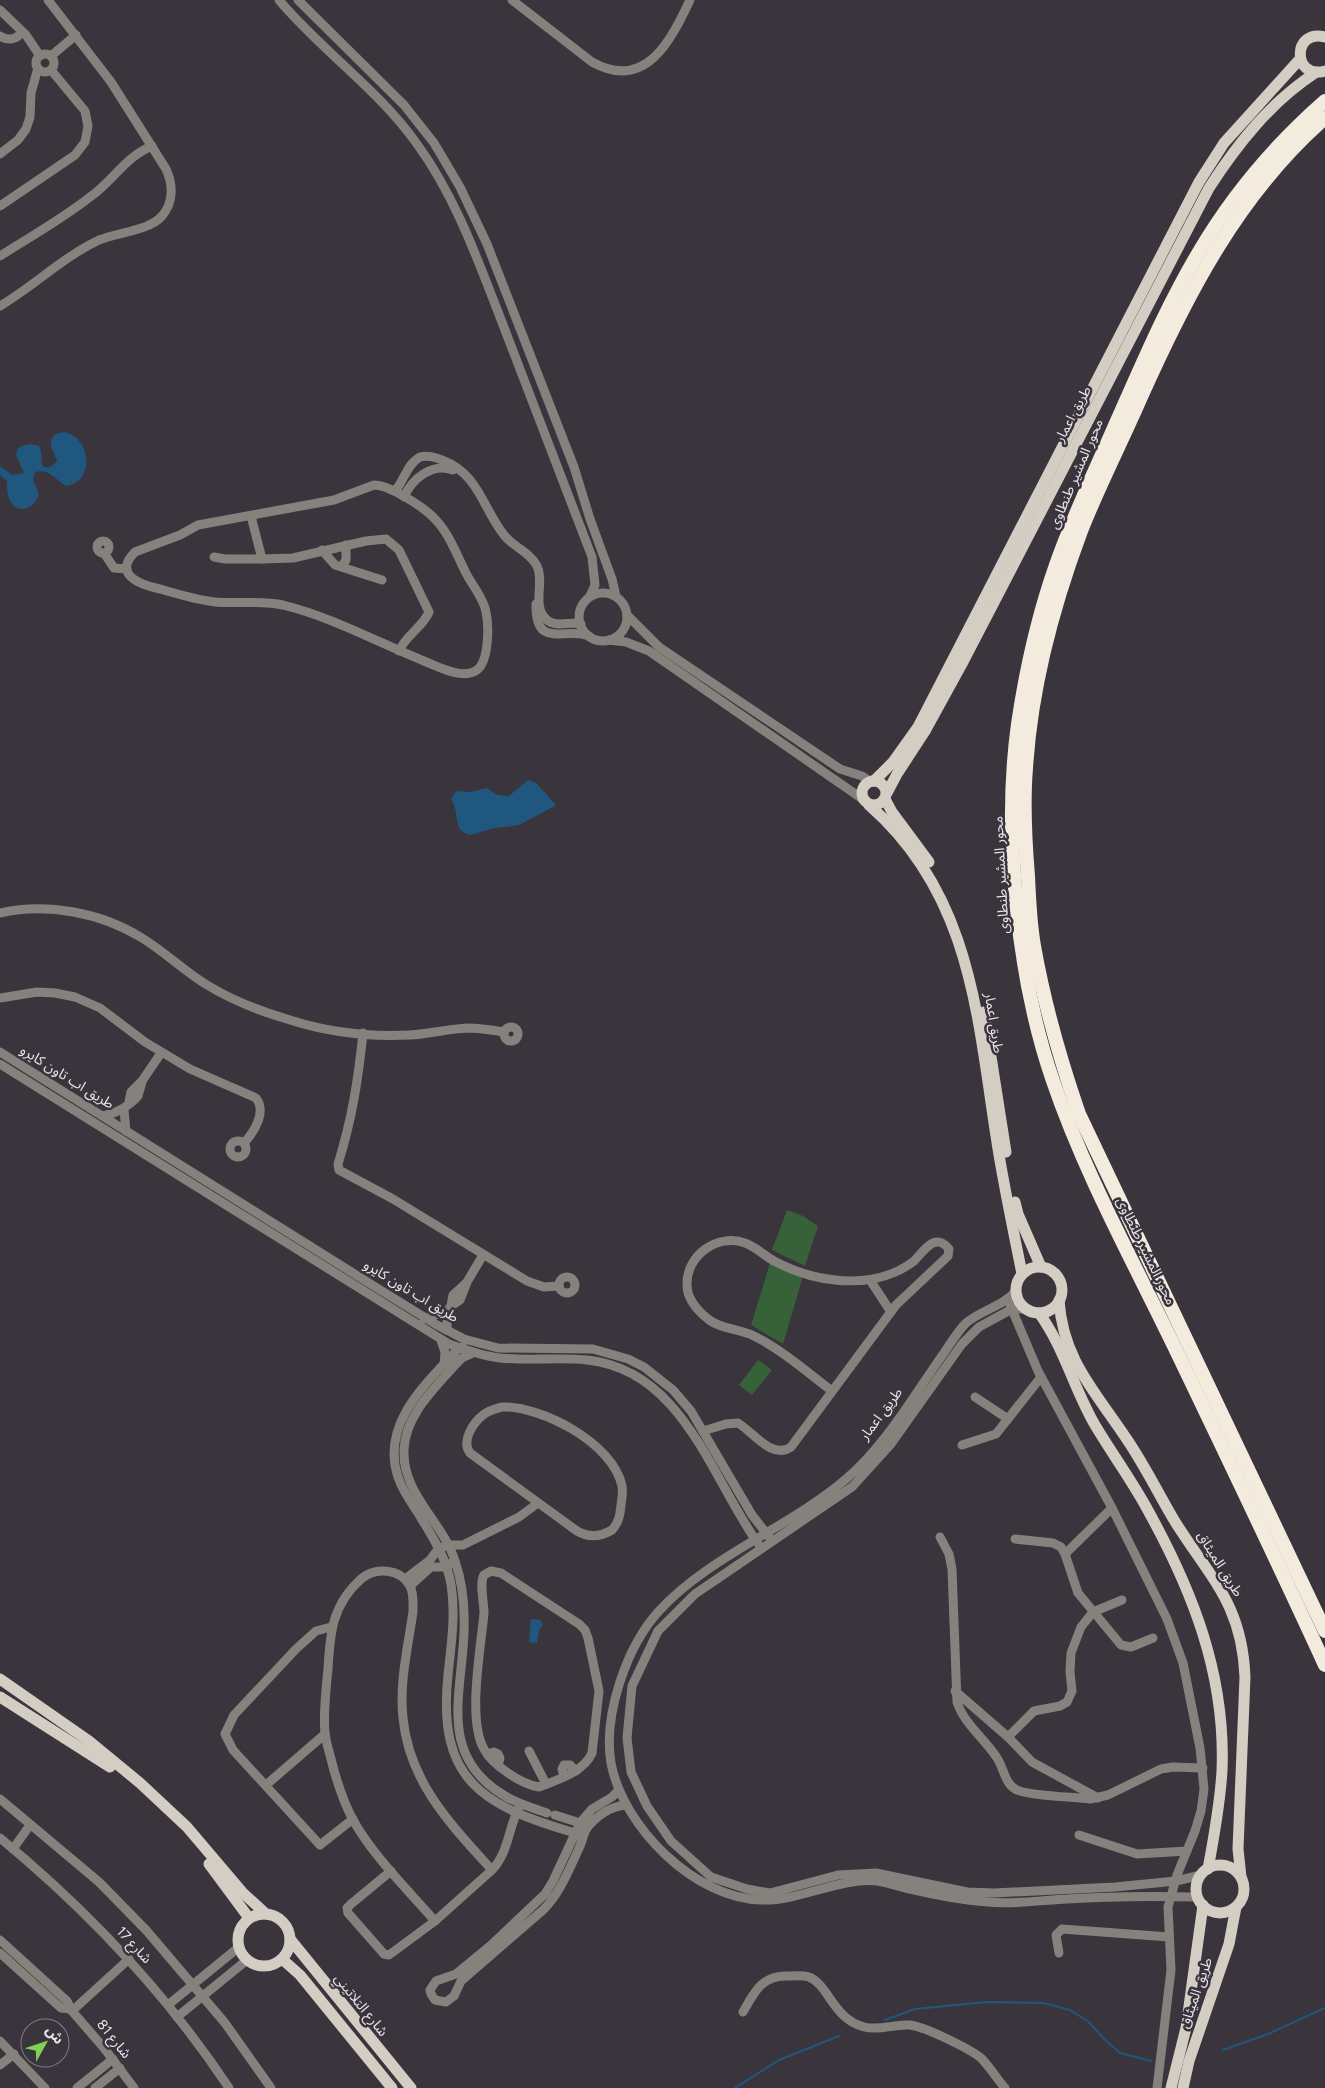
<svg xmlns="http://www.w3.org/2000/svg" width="1325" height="2088" font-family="Figtree,'Noto Sans Arabic',sans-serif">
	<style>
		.green { fill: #376239 }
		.water { fill: #20577e }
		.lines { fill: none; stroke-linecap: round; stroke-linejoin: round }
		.stream { stroke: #20577e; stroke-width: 2 }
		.minor { stroke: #85827d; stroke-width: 9 }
		.major { stroke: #d4cdc3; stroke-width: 11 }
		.highway { stroke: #f3ebde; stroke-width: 14 }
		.labels { text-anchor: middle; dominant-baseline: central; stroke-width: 5; stroke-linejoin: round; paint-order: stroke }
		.street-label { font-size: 14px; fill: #e9e5eb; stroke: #3a343d }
	</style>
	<rect width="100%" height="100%" fill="#3a343d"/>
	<!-- green -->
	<g class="green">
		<polygon points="787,1210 803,1216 818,1226 805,1266 772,1250"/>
		<polygon points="771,1260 803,1276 783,1344 751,1325"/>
		<polygon points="758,1360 772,1370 752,1395 739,1385"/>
	</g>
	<!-- water -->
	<g class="water">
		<path d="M 63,432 C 90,435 97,481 66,486 C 55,479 49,468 35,472 L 33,480 L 39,494 C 36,506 22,515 12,504 C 7,498 7,488 7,481 L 0,475 L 0,466 L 12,475 L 24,473 L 16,455 L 18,448 C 26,444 30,443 39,446 L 41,451 L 42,466 C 49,469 53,467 57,460 L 51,446 L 51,439 L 56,434 Z"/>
		<path d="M 528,780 L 536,783 L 555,804 L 555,806 L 519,825 L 495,828 L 470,835 C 451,830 461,814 451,799 L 456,791 L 471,792 L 486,788 L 498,795 L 509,796 Z"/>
		<polygon points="531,1619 540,1620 543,1625 539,1630 537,1643 529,1642"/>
	</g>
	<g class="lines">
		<!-- stream -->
		<g class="stream">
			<polyline points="885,2020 915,2009 987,2002 1044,2003 1070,2010 1089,2022 1104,2039 1120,2053 1151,2061"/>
			<polyline points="1223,2050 1268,2034 1325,2008"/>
			<polyline points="735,2088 779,2060 839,2036"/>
		</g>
		<!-- minor -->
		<g class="minor">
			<path d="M 279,0 C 322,51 378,89 417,144 C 455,196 477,258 500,317 C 531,397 561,477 592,557 L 595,585 L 590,596"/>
			<polyline points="298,0 404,105 434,143 460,187 487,244 574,467 590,519 612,579 616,596"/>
			<path d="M 512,0 L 592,62 C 646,92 671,40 690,0"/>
			<polyline points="0,10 26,35 40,56"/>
			<path d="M 0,36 C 8,41 16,40 22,32"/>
			<circle cx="45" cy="63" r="9"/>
			<polyline points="51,56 76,35"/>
			<polyline points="0,154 18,140 26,129 30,117 31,93 38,68"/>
			<polyline points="0,206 75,155 85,142 88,126 85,111 51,70"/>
			<path d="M 0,256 C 30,237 62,219 90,197 C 113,181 125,157 152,146"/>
			<path d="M 0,306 C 34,286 63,257 99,240 C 118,232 149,231 162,216 C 174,202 173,184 166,169 L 111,82 L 48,0"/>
			<path d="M 374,485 C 389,485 422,506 433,517 C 449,532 457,556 467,575 C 473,586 484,599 486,612 C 489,626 489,661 477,670 C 462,680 439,667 424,661 C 377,642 332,617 283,605 C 260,600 238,604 215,602 C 197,600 178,594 160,589 C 141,585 112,575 135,552 L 180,535 L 198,525 L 334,500 Z"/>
			<path d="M 395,491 C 404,481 407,464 420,457 C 428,455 434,457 442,460 C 479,474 482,507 504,535 C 513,547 530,552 537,566 C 545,583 531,606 547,620 C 557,628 570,621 581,624"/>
			<path d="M 404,497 C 412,479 432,462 453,470"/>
			<path d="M 251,516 L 262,559 L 293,558 L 366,541 L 386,539 L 399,550 L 429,612 C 423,627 406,635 399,651"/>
			<circle cx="103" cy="547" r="6"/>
			<polyline points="322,550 335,565 382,580"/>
			<polyline points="104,553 114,568 127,569"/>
			<polyline points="214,557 225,559 262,559"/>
			<polyline points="342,566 346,560 346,545"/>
			<circle cx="603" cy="617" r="24"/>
			<path d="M 536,604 C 535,651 566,626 589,636"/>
			<polyline points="627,615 659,647 840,769 862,776 871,782"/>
			<polyline points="609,640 626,642 649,651 864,800"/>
			<path d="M 0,913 C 47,902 102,913 142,938 C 165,952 184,971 207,985 C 232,1000 259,1011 287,1019 C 326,1032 369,1037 410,1035 C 429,1034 448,1029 467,1028 C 479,1028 492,1030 504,1032"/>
			<path d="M 0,998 L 37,992 L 55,993 L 75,997 L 100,1008 L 145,1042 L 190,1069 L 256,1098 C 267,1112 254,1132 244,1143"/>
			<circle cx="511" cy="1034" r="7"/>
			<path d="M 363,1033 C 358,1081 352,1119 338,1164 L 339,1170 L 393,1199 L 527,1281 L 544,1287 L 559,1286"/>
			<polyline points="0,1052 369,1283 437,1325 464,1339 498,1348 593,1349 628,1359 644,1367 673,1390 691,1411 752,1515 770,1538"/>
			<path d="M 0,1064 L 449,1344 C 466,1350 482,1356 500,1358 C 529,1361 558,1357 587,1360 C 683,1370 711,1478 759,1545"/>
			<polyline points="129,1102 131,1092 142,1081 161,1053"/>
			<polyline points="124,1110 126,1131"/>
			<path d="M 103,1116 C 118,1113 128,1107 138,1096 L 142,1082"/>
			<circle cx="238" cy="1149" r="8"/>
			<circle cx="567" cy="1285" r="8"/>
			<polyline points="870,1280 891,1312"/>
			<path d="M 1016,1291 C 1002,1307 981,1310 966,1323 C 956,1333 948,1348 939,1360 C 912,1399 883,1448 846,1479 C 789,1528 709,1556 659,1611 C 626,1647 603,1716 611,1763 C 623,1827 695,1899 762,1900 C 801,1901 839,1877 878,1881 C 889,1883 900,1887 910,1889 C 935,1895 962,1900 988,1902 C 1013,1905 1041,1900 1067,1899 C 1111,1896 1154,1896 1198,1897"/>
			<polyline points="1010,1305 1038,1371 1112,1508 1167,1619 1183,1663 1200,1748 1204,1789 1201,1811 1195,1831 1177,1875 1168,1907 1171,1970 1157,2088"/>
			<polyline points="451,1306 453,1295 465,1284"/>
			<polyline points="1024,1309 1012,1309 979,1327 962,1344 891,1444 852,1487 695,1594 658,1631 632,1686 627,1738 631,1772 647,1806 671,1841 711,1877 747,1889 770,1893 838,1875 876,1873 967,1892 994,1893 1115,1887 1176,1881 1201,1875"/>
			<polyline points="424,1319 447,1311"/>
			<polyline points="447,1330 447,1311 451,1306 460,1300 467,1282 483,1255"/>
			<polyline points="441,1340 445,1352 444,1365"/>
			<path d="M 463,1347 L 459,1348 C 427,1383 380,1423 398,1477 C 402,1490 410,1501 418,1513 C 432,1536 446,1557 451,1584 C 456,1615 451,1645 448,1675 C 437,1780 482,1806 575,1833"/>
			<path d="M 473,1353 L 462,1358 L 456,1364 C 435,1388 405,1415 404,1450 C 402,1494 443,1522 455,1561 C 463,1584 465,1608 464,1632 C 462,1694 437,1756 505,1796 C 518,1804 533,1808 547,1813"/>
			<polyline points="975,1397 1008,1419"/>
			<path d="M 502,1407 C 542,1406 613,1443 622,1486 C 623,1492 622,1499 621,1505 C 620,1515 619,1522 612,1530 C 600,1537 589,1538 577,1531 L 470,1453 C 461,1441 473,1423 483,1415 C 489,1410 495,1409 502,1407 Z"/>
			<path d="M 703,1431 L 726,1424 L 738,1423 C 753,1432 772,1460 791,1447 L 896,1305 L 948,1256 L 949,1249 C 945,1244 940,1240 933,1243 C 926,1246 920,1255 914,1261 C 892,1278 863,1283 835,1280 C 814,1278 793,1271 774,1261 C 765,1256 756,1247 745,1243 C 718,1233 686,1255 687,1285 C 687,1299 698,1311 708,1319 C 720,1329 740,1329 754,1336 C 782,1350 807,1372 832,1391"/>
			<polyline points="962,1445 996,1434 1041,1377"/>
			<path d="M 940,1537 L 949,1554 L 952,1569 L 957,1702 C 964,1724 985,1739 997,1758 C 1004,1768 1005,1785 1017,1790 C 1030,1796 1074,1797 1090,1799 L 1108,1795 L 1161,1769 L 1173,1767 L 1203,1768"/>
			<polyline points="1015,1539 1053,1543 1061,1547 1065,1554 1078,1593 1121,1645 1131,1647 1153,1638"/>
			<polyline points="1065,1554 1112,1508"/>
			<path d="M 491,1571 L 501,1573 L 579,1624 L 585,1630 L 588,1638 L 599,1691 L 592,1753 C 584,1772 557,1780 539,1787 C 527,1785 518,1780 508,1773 C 499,1767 489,1759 484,1749 C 467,1720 481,1647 484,1613 C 484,1602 479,1583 484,1575 Z"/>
			<polyline points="405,1579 430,1560 439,1548 449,1545 463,1545 519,1517 538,1503"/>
			<polyline points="410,1586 431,1567 447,1567 451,1563"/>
			<polyline points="331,1627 316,1631 296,1649 234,1715 225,1734 233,1750 320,1845 353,1819"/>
			<polyline points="955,1691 1008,1737 1032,1762 1098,1798"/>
			<polyline points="1008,1737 1034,1711 1060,1706 1067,1702 1072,1691 1070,1672 1071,1653 1081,1627 1093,1612 1122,1600"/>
			<polyline points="529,1751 546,1784"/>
			<polyline points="488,1754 494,1752 498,1754 500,1758 498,1765"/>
			<polyline points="564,1776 562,1769 564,1765 570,1765 576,1771"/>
			<polyline points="266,1785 325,1734"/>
			<path d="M 619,1790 L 612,1797 L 592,1809 L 580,1823 L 553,1881 L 545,1894 L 490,1946 L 456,1974 L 436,1981 L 430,1990 L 431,1994 L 435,2000 L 446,2002 L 454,1996 L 461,1981 L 543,1910 C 561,1892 569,1869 580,1846 C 582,1841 584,1833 587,1828 C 596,1816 611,1806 626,1805"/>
			<polyline points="0,1799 99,1882 146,1930 225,2023 271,2088"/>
			<polyline points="555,1815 580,1823"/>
			<polyline points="1079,1835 1137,1854 1187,1851"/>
			<path d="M 0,1838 C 87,1910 166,1993 229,2088"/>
			<polyline points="13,1849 30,1825"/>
			<path d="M 492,1870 C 451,1825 409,1782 403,1718 C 399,1684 408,1646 413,1612 C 413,1603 414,1594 410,1586 C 400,1568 375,1567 361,1579 C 332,1605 330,1633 328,1669 C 326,1690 323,1713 325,1733 C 326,1743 330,1754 332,1763 C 337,1782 344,1803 353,1820 C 374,1857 407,1889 435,1921 L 492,1870 C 510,1851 508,1825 521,1804"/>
			<polyline points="391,1871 351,1904 347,1908 348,1913 384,1954 389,1955 435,1921"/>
			<polyline points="0,1940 67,2001 72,2011 104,2048 134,2088"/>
			<polyline points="0,1953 61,2008 71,2009"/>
			<polyline points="1059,1953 1056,1935 1062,1929 1169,1937"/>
			<polyline points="168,2005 239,1947"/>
			<polyline points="72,2011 129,1959"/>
			<path d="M 743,2012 C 754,1993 761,1976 786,1976 C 793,1976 802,1975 809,1977 C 829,1985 833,2019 864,2027 C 879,2031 894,2024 909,2025 C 924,2026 970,2049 981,2058 C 990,2067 997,2079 1005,2088"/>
			<polyline points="177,2017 247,1960"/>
			<polyline points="0,2041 45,2088"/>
			<polyline points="0,2065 14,2054"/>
			<polyline points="77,2088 113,2059"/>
			<polyline points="95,2088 120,2068"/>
		</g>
		<!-- major -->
		<g class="major">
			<path d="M 1325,37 C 1292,28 1292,80 1325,71"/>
			<circle cx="874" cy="793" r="12"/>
			<polyline points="874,781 893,762 918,727 1199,182 1224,143 1300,59"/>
			<path d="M 887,793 L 897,774 L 925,731 L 964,660 L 1209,188 C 1238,143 1271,102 1315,73"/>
			<polyline points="885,799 892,812 929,862"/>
			<path d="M 869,805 C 970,893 977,1013 996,1136 C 1003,1183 1013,1228 1022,1274"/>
			<polyline points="984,1012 1006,1152"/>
			<polyline points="1015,1202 1018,1214 1041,1267"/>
			<circle cx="1039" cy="1290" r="23"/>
			<path d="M 1059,1300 C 1063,1360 1095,1391 1126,1438 C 1144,1464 1158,1493 1174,1520 C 1210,1578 1242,1603 1245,1677 L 1238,1849 L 1241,1877"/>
			<path d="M 1039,1313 C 1064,1347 1074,1389 1095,1425 C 1111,1452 1130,1478 1145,1505 C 1192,1589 1226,1674 1222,1771 C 1220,1804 1214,1837 1208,1869"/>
			<polyline points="0,1679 89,1741 140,1783 187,1827 243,1893 266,1914"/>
			<polyline points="0,1697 110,1767"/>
			<polyline points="209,1864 249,1918"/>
			<circle cx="1220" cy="1889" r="24"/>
			<circle cx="264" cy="1940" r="26"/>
			<polyline points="290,1939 411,2088"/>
			<polyline points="282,1959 300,1975 392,2088"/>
			<polyline points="1171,2088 1186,2028 1203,1905"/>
			<polyline points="1183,2088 1189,2061 1229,1944 1236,1907"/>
		</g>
		<!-- highway -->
		<g class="highway">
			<path d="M 1325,101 C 1276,144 1232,196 1199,252 C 1165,309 1140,370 1113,430 C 1093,475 1072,519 1056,565 C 1038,616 1026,670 1018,724 C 1003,832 1017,977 1053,1081 C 1084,1172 1132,1259 1174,1346 C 1225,1452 1276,1558 1325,1665"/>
			<path d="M 1325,118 C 1239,193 1187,294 1141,397 C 1122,441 1099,485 1081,531 C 1053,606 1031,687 1026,768 C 1023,804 1025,840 1028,876 C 1029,900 1030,923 1034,946 C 1044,1003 1060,1059 1079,1114 L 1325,1631"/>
		</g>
	</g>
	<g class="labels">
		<!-- street labels -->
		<g class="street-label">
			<text transform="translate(1073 414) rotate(-62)">طريق اعمار</text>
			<text transform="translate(1076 474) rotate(-67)">محور المشير طنطاوى</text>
			<text transform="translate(1001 875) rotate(-93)">محور المشير طنطاوى</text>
			<text transform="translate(994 1023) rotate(81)">طريق اعمار</text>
			<text transform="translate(67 1077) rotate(32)">طريق اب تاون كايرو</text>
			<text transform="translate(1146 1251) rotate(64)">محور المشير طنطاوى</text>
			<text transform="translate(411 1291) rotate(31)">طريق اب تاون كايرو</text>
			<text transform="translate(881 1414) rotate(-53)">طريق اعمار</text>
			<text transform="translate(1220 1564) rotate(58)">طريق الميثاق</text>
			<text transform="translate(134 1945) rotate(47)">شارع 17</text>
			<text transform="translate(1196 1993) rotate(-71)">طريق الميثاق</text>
			<text transform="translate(361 2005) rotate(51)">شارع التلاتيني</text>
			<text transform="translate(114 2039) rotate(51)">شارع 81</text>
		</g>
	</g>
	<!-- north arrow -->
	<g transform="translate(45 2043) rotate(50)"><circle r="24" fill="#3a343d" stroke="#807b83"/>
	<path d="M0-4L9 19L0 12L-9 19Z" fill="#7ed153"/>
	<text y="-8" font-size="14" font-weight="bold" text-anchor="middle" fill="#e9e5eb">ش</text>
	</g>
</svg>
